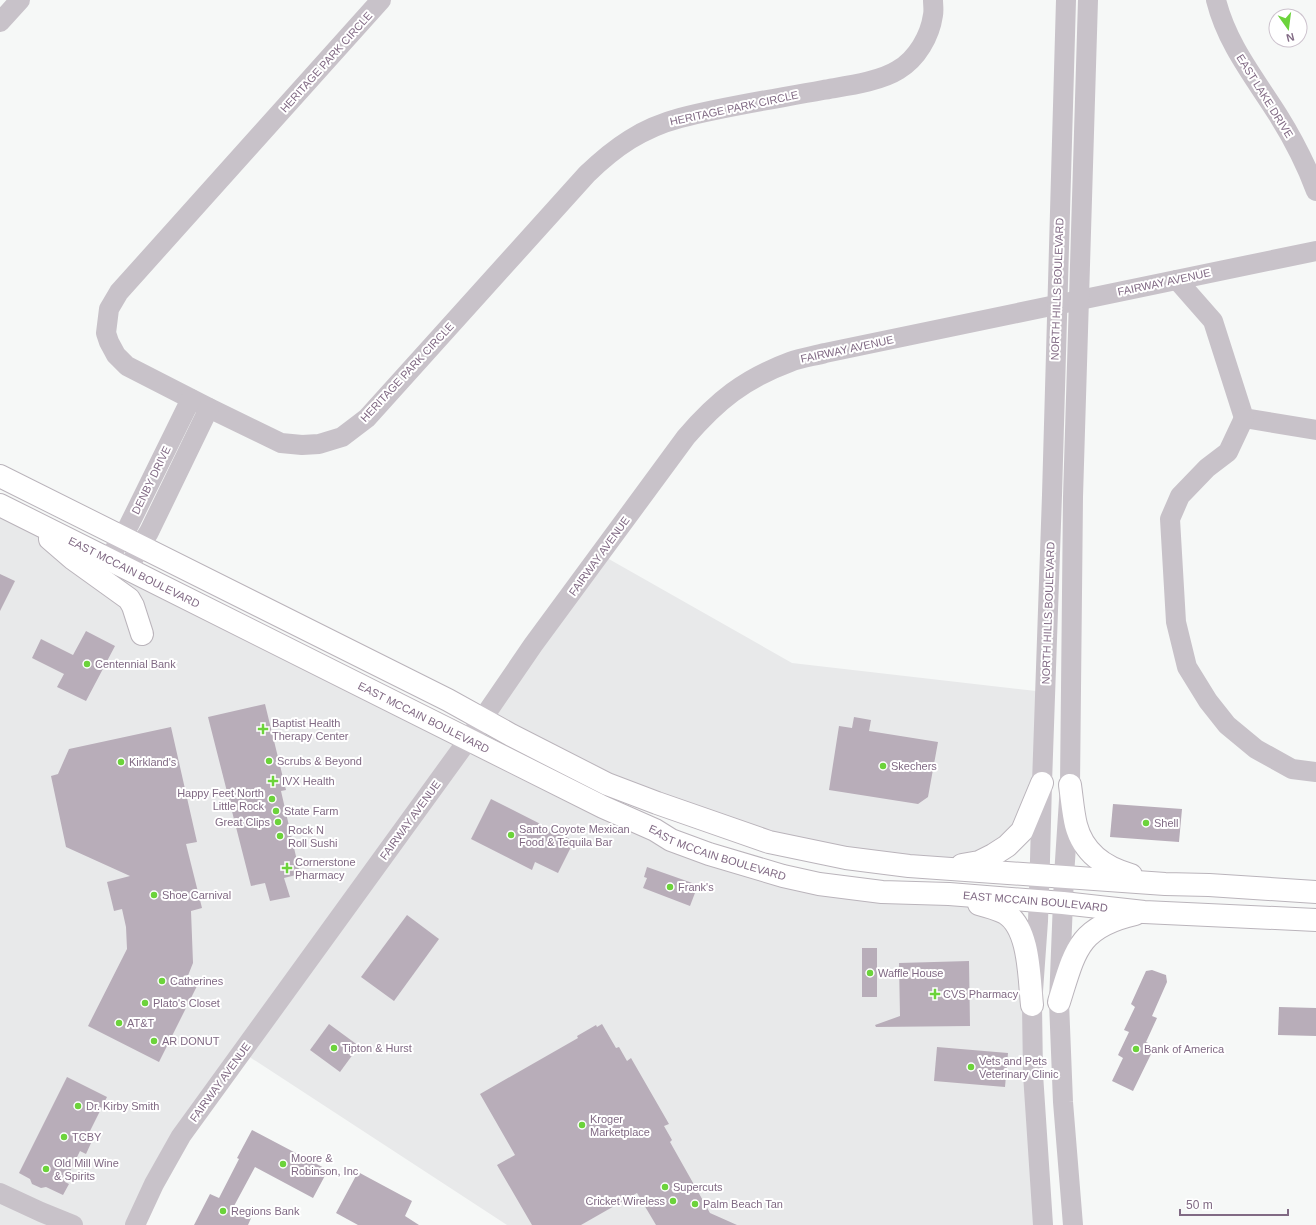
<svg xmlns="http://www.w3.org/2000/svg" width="1316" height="1225" font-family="Helvetica,sans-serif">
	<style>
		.built { fill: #e8e9ea }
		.building { fill: #b8adb9 }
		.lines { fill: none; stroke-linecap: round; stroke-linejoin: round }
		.major-casing { stroke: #bab4bb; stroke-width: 24 }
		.minor { stroke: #c8c2c9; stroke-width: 20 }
		.major { stroke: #fff; stroke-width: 22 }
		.poi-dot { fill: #6cd33b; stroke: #fff; stroke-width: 1.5 }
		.labels { text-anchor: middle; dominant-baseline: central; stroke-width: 4; stroke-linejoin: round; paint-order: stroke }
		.street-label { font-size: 11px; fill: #816a84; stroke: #fff }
		.poi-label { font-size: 11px; fill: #816a84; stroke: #fff; text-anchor: start }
	</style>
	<rect width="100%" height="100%" fill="#f6f8f7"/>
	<!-- built -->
	<g class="built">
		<polygon points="0,506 745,865 1005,913 1025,946 1048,1225 507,1225 242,1052 135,1225 0,1225"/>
		<polygon points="600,554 792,663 1045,692 1043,773 1007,846 979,862 769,842 483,719"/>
	</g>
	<!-- building -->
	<g class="building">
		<polygon points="0,574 15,581 0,611"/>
		<polygon points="86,631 115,646 86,701 57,687 64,674 32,658 41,639 73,655"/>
		<polygon points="265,704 286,790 281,791 300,874 284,878 290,897 270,901 265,883 251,886 208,717"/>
		<polygon points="854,717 871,720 869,731 938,742 928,797 918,804 829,790 839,726 852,728"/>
		<polygon points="171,727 197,842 186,844 202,908 191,911 193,963 187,978 198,984 159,1062 88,1026 127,949 126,927 122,909 114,911 107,882 130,876 66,847 51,776 58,774 69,749"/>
		<polygon points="491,799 574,841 558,873 535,862 532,870 471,839"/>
		<polygon points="1113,804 1182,809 1179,842 1110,837"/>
		<polygon points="647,867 698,885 690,906 643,888 647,878 644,877"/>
		<polygon points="407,915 439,939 394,1001 361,977"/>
		<rect x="862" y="948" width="15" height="49"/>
		<polygon points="969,961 970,1026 876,1027 875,1025 900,1016 899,963"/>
		<polygon points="1152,970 1163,974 1166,975 1167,982 1152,1016 1157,1018 1146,1042 1150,1044 1148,1047 1153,1050 1133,1091 1112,1081 1123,1058 1118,1055 1129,1032 1124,1030 1135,1007 1131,1004 1146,971"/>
		<polygon points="1279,1007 1316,1008 1316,1036 1278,1035"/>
		<polygon points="329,1024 359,1046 340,1072 310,1050"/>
		<polygon points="602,1024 616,1048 619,1047 627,1061 631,1058 669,1124 664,1126 672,1140 670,1142 710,1213 737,1225 656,1225 637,1193 581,1225 532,1225 497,1165 515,1155 480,1094 578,1038 577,1036 596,1025 597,1027"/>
		<polygon points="937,1047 1008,1053 1005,1087 934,1081"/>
		<polygon points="67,1077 107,1097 86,1139 88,1140 87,1141 91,1143 86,1154 80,1151 65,1182 69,1184 63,1195 46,1187 41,1188 32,1184 30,1179 19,1173"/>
		<polygon points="252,1130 328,1170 313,1198 255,1167 234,1206 252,1216 248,1225 194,1225 210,1194 219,1198 239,1159 237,1158"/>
		<polygon points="358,1172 412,1201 405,1216 419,1225 358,1225 336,1213"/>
	</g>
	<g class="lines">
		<defs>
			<g id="major">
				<polyline points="0,476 448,700 511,735 607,784 657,803 769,842 846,858 909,866 1165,884 1209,885 1316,892"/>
				<path id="s1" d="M 0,505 L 128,569 L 603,807 L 655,830 L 671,840 L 709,854 L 783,876 L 819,884 L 882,892 L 949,894 L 1063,903 L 1144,912 L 1316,920"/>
				<polyline points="50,539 72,558 129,599 133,606 142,634"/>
				<path d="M 1070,785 C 1072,799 1073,813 1076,825 C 1083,852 1105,868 1131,875"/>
				<polyline points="962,865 979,862 993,855 1007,846 1022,831 1042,783"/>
				<path d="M 979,904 C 987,906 997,909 1005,913 C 1030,928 1029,978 1032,1005"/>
				<path d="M 1059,1002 C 1075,951 1078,927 1135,914"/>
			</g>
		</defs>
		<!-- major casing -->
		<use href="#major" class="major-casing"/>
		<!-- minor -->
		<g class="minor">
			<path d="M 381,0 L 119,292 L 109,309 L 106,333 L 109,342 L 116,355 L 127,366 L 209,408 L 281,443 L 302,445 L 319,444 L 342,437 L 367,418 L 587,174 C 615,147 642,128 680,118 C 726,106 775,99 823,90 C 845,86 879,82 898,70 C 917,59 930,36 933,15 C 934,10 933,5 933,0"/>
			<path d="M 1216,0 C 1227,44 1254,77 1278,115 C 1293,139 1306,164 1316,191"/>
			<polyline points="0,22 20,0"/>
			<polyline points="1177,280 1213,321 1244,418 1316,430"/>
			<polyline points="1244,418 1228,452 1207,468 1180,496 1170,519 1176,622 1187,667 1208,701 1227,725 1256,749 1292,769 1316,772"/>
			<polyline points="109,559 129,525 191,399"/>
			<polyline points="128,569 140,546 149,532 209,408"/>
			<polyline points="0,1193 41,1212 73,1225"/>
			<path d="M 135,1225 L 154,1184 L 181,1136 L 468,740 L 533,645 L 686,437 C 717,401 744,379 790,362 C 801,358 814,356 825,353 L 1316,251"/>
			<polyline points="1043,1225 1033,1074 1032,1005 1038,921 1040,860 1042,783 1052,495 1066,0"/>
			<polyline points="1073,1225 1063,1102 1059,1002 1064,876 1070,785 1073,497 1088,0"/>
		</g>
		<!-- major -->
		<use href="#major" class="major"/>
	</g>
	<!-- markers -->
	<g class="poi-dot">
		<circle cx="87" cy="664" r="4"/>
		<path d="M261 723h4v4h4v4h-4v4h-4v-4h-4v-4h4z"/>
		<circle cx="269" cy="761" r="4"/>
		<circle cx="121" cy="762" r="4"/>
		<circle cx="883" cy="766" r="4"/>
		<path d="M271 775h4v4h4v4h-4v4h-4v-4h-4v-4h4z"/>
		<circle cx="272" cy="799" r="4"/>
		<circle cx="276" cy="811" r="4"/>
		<circle cx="278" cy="822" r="4"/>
		<circle cx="1146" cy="823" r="4"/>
		<circle cx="511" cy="835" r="4"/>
		<circle cx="280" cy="836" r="4"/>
		<path d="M285 862h4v4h4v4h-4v4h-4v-4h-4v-4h4z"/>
		<circle cx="670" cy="887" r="4"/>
		<circle cx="154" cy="895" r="4"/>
		<circle cx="870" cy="973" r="4"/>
		<circle cx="162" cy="981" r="4"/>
		<path d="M933 988h4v4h4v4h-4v4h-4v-4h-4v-4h4z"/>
		<circle cx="145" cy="1003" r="4"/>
		<circle cx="119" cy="1023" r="4"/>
		<circle cx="154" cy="1041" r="4"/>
		<circle cx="334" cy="1048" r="4"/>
		<circle cx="1136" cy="1049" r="4"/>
		<circle cx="971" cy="1067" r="4"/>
		<circle cx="78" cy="1106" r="4"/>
		<circle cx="582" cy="1125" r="4"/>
		<circle cx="64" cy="1137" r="4"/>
		<circle cx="283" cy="1164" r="4"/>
		<circle cx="46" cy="1169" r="4"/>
		<circle cx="665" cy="1187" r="4"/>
		<circle cx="673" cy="1201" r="4"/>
		<circle cx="695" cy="1204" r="4"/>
		<circle cx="223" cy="1211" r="4"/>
	</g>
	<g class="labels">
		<!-- street labels -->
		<g class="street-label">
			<text transform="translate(326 62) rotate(-48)">HERITAGE PARK CIRCLE</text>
			<text transform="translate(1265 96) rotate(58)">EAST LAKE DRIVE</text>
			<text transform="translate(734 108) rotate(-12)">HERITAGE PARK CIRCLE</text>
			<text transform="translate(1164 282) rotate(-12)">FAIRWAY AVENUE</text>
			<text transform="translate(1057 289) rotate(-88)">NORTH HILLS BOULEVARD</text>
			<text transform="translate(847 349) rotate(-12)">FAIRWAY AVENUE</text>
			<text transform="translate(407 372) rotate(-47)">HERITAGE PARK CIRCLE</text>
			<text transform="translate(151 480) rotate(-64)">DENBY DRIVE</text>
			<text transform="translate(599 556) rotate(-54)">FAIRWAY AVENUE</text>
			<text stroke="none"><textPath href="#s1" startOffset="150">EAST MCCAIN BOULEVARD</textPath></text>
			<text transform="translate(1048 613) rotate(-88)">NORTH HILLS BOULEVARD</text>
			<text stroke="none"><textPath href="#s1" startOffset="474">EAST MCCAIN BOULEVARD</textPath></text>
			<text transform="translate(410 820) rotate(-54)">FAIRWAY AVENUE</text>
			<text stroke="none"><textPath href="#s1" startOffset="798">EAST MCCAIN BOULEVARD</textPath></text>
			<text stroke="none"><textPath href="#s1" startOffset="1122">EAST MCCAIN BOULEVARD</textPath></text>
			<text transform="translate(220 1082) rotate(-54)">FAIRWAY AVENUE</text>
		</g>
		<!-- poi labels -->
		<g class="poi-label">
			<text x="95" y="664">Centennial Bank</text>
			<text x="272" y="723">Baptist Health<tspan x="272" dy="13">Therapy Center</tspan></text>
			<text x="277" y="761">Scrubs &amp; Beyond</text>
			<text x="129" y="762">Kirkland's</text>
			<text x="891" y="766">Skechers</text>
			<text x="282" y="781">IVX Health</text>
			<text x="264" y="793" text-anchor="end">Happy Feet North<tspan x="264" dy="13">Little Rock</tspan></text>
			<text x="284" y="811">State Farm</text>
			<text x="270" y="822" text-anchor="end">Great Clips</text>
			<text x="1154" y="823">Shell</text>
			<text x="519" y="829">Santo Coyote Mexican<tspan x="519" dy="13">Food &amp; Tequila Bar</tspan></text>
			<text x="288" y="830">Rock N<tspan x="288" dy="13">Roll Sushi</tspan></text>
			<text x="295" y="862">Cornerstone<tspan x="295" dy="13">Pharmacy</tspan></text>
			<text x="678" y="887">Frank's</text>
			<text x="162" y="895">Shoe Carnival</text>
			<text x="878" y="973">Waffle House</text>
			<text x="170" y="981">Catherines</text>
			<text x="943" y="994">CVS Pharmacy</text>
			<text x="153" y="1003">Plato's Closet</text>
			<text x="127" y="1023">AT&amp;T</text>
			<text x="162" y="1041">AR DONUT</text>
			<text x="342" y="1048">Tipton &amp; Hurst</text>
			<text x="1144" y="1049">Bank of America</text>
			<text x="979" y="1061">Vets and Pets<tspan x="979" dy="13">Veterinary Clinic</tspan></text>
			<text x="86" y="1106">Dr. Kirby Smith</text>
			<text x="590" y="1119">Kroger<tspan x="590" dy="13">Marketplace</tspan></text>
			<text x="72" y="1137">TCBY</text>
			<text x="291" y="1158">Moore &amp;<tspan x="291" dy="13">Robinson, Inc</tspan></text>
			<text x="54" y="1163">Old Mill Wine<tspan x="54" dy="13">&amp; Spirits</tspan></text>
			<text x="673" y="1187">Supercuts</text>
			<text x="665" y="1201" text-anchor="end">Cricket Wireless</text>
			<text x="703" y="1204">Palm Beach Tan</text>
			<text x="231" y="1211">Regions Bank</text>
		</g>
	</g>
	<!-- north arrow -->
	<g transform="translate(1288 28) rotate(166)"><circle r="19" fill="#ffffff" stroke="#cdc3ce"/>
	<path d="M0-3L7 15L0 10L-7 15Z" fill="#6cd33b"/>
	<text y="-6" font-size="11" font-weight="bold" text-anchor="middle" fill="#816a84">N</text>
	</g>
	<!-- scale -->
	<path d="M1180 1209v6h108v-6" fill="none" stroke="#816a84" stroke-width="2"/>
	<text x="1186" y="1209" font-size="12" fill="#816a84" stroke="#ffffff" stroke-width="3" paint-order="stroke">50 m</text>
</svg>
